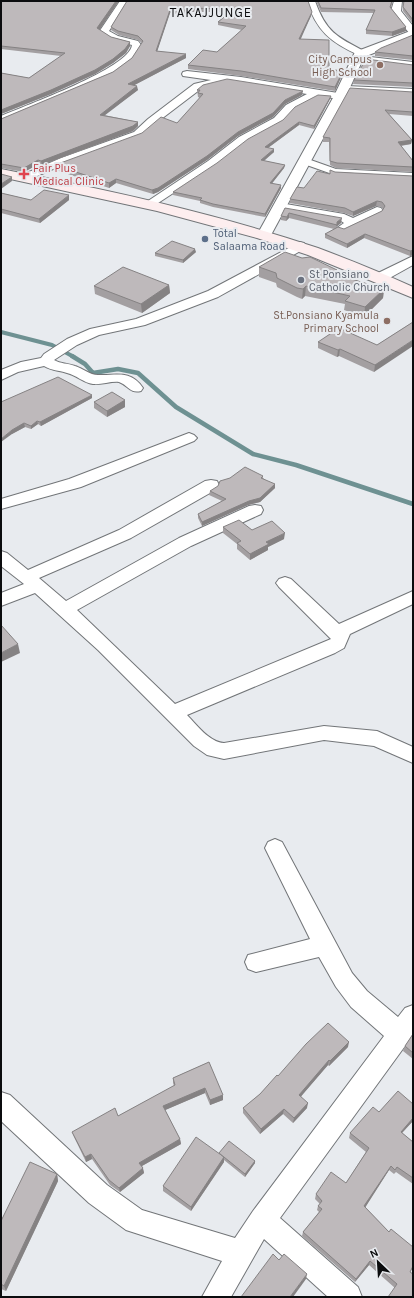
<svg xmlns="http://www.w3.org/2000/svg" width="414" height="1298" font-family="Karla,sans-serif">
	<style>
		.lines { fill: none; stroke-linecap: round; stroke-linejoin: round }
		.stream-far1 { stroke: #6e9192; stroke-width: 4 }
		.stream { stroke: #6e9192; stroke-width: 4.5 }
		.minor-casing { stroke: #727578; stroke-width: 2 }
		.tertiary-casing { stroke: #727578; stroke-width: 2 }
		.secondary-casing { stroke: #727578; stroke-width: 2 }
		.minor { fill: #fff; fill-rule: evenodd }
		.tertiary { fill: #fff; fill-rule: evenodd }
		.secondary { fill: #fdeeef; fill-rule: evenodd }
		.wall { fill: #a39fa1 }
		.shaded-wall { fill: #858283 }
		.building { fill: #beb9bb; stroke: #858283 }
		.education-dot { fill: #8d6e63; stroke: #e8ebef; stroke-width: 1.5 }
		.health-dot { fill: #e0444e; stroke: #e8ebef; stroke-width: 1.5 }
		.service-dot { fill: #5c6f8a; stroke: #e8ebef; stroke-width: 1.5 }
		.worship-dot { fill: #6b7280; stroke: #e8ebef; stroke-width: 1.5 }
		.labels { text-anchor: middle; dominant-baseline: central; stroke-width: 4; stroke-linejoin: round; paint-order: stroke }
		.far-education-label { font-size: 11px; fill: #785e54; stroke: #e8ebef; text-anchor: end }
		.far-health-label { font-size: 11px; fill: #be3a42; stroke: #e8ebef; text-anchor: start }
		.far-service-label { font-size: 11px; fill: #4e5e75; stroke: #e8ebef; text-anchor: start }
		.far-worship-label { font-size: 11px; fill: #5b616d; stroke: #e8ebef; text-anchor: start }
		.far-quarter-label { font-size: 13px; letter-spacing: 1px; fill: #0b0c0e; stroke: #e8ebef }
	</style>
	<rect width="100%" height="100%" fill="#e8ebef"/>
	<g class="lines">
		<!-- stream-far1 -->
		<polyline class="stream-far1" points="1,332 52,345 74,357"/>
		<!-- stream -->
		<polyline class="stream" points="72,356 85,364 93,373 118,369 138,373 176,407 253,454 296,465 413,504"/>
		<defs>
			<g id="minor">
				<path d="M 120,1 L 128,1 L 109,31 L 118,36 L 138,41 L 142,46 L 131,61 L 113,75 L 1,123 L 1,116 C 24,106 130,68 132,45 L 112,40 L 99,32 Z"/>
				<path d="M 307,1 L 315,1 C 326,32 337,37 364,51 L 366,53 L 362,56 L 413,62 L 413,68 L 354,60 L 352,58 L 354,56 L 359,55 C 331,43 316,30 307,1 Z"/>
				<polygon points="394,1 402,1 401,11 413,26 413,35 410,34 391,11"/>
				<polygon points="187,71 241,77 344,94 345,96 340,99 318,96 294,109 282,122 247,141 216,165 152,207 144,207 142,205 208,161 239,137 274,118 286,105 307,94 227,81 202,88 156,123 142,136 69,162 28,180 20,180 18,178 20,176 61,158 134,132 148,119 194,84 211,80 183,76 182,74 183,72"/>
				<polygon points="346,86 413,89 413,95 342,91 341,89"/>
				<polygon points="305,158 336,169 413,173 413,179 335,175 301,163 299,161"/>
				<polygon points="280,203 344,214 353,218 377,207 381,208 383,211 381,214 343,232 339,231 337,228 344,223 341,221 276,210 274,207 276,204"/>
				<path d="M 300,242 L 304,243 L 306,246 L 304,249 L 218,297 L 145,325 L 99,335 L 77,345 L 54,360 C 61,364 67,363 75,366 C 82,368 90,375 98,375 C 116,376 130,369 143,388 L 141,391 C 130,394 128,385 119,382 C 111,381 101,385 93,384 C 84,383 76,375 67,373 C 58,370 52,371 44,366 L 18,372 L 1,380 L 1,370 L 21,362 L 41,358 L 44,354 L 67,339 L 90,329 L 136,319 L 208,291 Z"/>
				<polygon points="413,256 413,265 386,280 376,280 375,277 376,274"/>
				<polygon points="189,433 194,435 197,438 194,441 81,487 1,509 1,499 69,479"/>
				<path d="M 211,480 L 217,481 L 219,485 L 217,489 L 131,538 L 39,578 L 66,601 L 179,538 L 249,506 L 255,505 L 261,506 L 263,510 L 261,514 L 191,546 L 77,610 L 175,704 L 331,639 L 279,587 L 276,583 L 279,579 L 285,577 L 291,579 L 339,624 L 413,591 L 413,604 L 350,634 L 344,648 L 335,653 L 187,715 C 197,725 209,742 224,743 L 324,726 L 377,731 L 413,747 L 413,763 L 374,746 L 324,740 L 224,759 L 207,755 L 194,746 L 98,650 L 35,593 L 1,606 L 1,593 L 24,584 L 1,566 L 1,551 L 7,553 L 28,570 L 119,530 L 205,481 Z"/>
				<polygon points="275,839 282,842 352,973 367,991 398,1017 405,1008 413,1005 413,1035 280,1218 358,1287 362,1297 328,1297 264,1239 231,1297 202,1297 222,1261 126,1230 89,1203 1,1121 1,1092 10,1095 107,1185 142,1210 235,1238 253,1211 384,1036 351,1007 336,987 319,957 256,972 248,969 245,962 248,955 310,939 265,848 268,842"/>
			</g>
			<polygon id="tertiary" points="413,30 413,37 364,57 346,96 271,235 269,238 264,239 259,238 257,235 334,96 355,52"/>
			<path id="secondary" d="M 1,169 C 108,190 214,213 318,248 C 350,260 382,273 413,287 L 413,298 L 308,255 L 257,238 L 157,211 L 1,177 Z"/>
		</defs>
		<!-- minor casing -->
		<use href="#minor" class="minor-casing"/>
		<!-- tertiary casing -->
		<use href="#tertiary" class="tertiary-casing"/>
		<!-- secondary casing -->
		<use href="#secondary" class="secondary-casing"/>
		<!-- minor -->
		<use href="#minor" class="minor"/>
		<!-- tertiary -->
		<use href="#tertiary" class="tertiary"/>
		<!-- secondary -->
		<use href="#secondary" class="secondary"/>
	</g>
	<!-- wall -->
	<g class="wall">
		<polygon points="1,1 119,1 99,30 111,37 130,42 130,46 126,53 113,63 95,74 51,94 1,114 1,73 29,78 61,56 1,49"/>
		<polygon points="127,1 312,12 311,16 300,39 329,69 343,71 342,75 335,91 241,76 188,69 188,65 217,52 242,30 218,25 218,22 229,12 186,12 184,15 170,13 157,51 186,58 134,85 138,90 104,115 138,122 138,126 133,131 42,165 39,164 24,172 1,168 1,119 113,72 132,58 142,43 138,40 119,35 111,30 111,27"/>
		<polygon points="316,1 393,1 391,8 406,27 406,31 392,36 366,34 366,30 374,13 321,12"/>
		<polygon points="403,1 413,1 413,24 403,11"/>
		<polygon points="413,35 413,60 375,56 375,52"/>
		<polygon points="413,65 413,87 353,84 354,80"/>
		<polygon points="197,90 302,95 285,104 273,117 238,136 207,160 158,192 153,194 116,183 109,188 56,170 55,165 177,123 200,98 198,97"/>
		<polygon points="413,92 413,116 389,114 412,140 411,144 401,146 413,161 413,172 336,168 330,165 329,142 323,142 323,137"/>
		<polygon points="331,96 330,99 314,129 299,125 268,148 274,152 264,161 285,165 284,168 272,183 281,188 265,217 213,207 200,203 200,201 173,195 173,192"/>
		<polygon points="335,172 413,176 413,255 410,256 364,238 347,248 325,238 325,234 334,229 289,218 286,221 281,220 281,216 285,208 341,223 336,227 336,228 344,229 382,211 383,209 381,207 376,206 353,216 344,213 290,203 290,199 304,188 330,173"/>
		<polygon points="1,193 31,200 69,200 40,223 1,213"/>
		<polygon points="196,252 183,263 155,256 155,253"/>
		<polygon points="259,267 336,274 384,289 383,298 364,317 344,310 345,304 305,296 302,299 297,297 277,287 276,283 259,277"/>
		<polygon points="169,285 170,293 142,313 95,294 94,286"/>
		<polygon points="413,322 374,372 339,356 337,357 318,348 318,342 377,345"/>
		<polygon points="92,398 41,426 38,424 31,429 25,427 12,434 1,402"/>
		<polygon points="125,400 125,407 107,417 94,408 94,402"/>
		<polygon points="263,476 263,478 275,488 260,502 248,505 202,526 198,518 198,514 222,501 209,495 210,491"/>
		<polygon points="223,527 252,530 284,539 268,547 268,550 250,560 237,549 237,544 223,533"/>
		<polygon points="413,1034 413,1059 403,1051 405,1046"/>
		<polygon points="348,1047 329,1066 328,1065 301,1096 307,1108 293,1123 283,1114 260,1134 243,1113 243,1108 260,1094 278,1076"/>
		<polygon points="209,1062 223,1100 210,1105 205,1093 165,1110 180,1139 181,1144 142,1166 144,1173 120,1192 110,1185 92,1159 86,1162 74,1137 72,1132 118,1116 174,1086 173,1083 173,1078"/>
		<polygon points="413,1104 413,1121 402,1133 413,1142 413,1184 396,1172 394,1174 389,1170 365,1207 389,1232 413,1247 413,1268 410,1272 395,1288 369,1265 355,1282 302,1236 303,1232 319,1212 317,1210 318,1206 320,1204 315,1199 316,1194 346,1183 366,1152 349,1138 350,1133 379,1112"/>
		<polygon points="219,1153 255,1161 255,1163 245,1177 224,1160 224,1162 191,1211 163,1191 163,1186"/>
		<polygon points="57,1174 58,1181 6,1291 1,1289 1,1221"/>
	</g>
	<!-- shaded-wall -->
	<g class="shaded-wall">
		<polygon points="116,1 119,1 98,32 97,28"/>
		<polygon points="186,8 186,12 184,15 184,11"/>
		<polygon points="170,10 170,13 156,55 156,51"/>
		<polygon points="312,12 311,16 299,43 299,39"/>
		<polygon points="406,27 406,31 392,36 392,32"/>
		<polygon points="130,42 130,46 126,53 113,63 95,74 51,94 1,114 1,110"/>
		<polygon points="186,54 186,58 129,88 128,84"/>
		<polygon points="343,71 342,75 335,91 335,87"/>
		<polygon points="137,86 138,90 100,119 100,115"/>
		<polygon points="303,91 302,95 285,104 273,117 238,136 207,160 158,192 153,194 152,190 285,100"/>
		<polygon points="331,96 330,99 314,129 314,126"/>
		<polygon points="138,122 138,126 133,131 42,165 41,161"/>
		<polygon points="299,122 299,125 265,150 265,147"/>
		<polygon points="412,140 411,144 397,146 398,142"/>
		<polygon points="274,149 274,152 261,163 261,160"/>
		<polygon points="38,160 39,164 24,172 24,168"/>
		<polygon points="285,165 284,168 270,186 270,183"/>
		<polygon points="12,177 12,181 1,189 1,184"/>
		<polygon points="116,179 116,183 109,188 109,183"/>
		<polygon points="281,185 281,188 265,217 265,214"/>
		<polygon points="69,195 69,200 40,223 39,219"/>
		<polygon points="377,201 376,206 353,216 353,212"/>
		<polygon points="289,213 289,218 286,221 287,217"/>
		<polygon points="342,218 341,223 336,227 337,222"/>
		<polygon points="365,234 364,238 347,248 347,244"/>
		<polygon points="195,249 196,252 183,263 183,260"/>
		<polygon points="413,250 413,255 410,256 410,251"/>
		<polygon points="169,285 170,293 142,313 141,304"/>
		<polygon points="306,286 305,296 302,299 303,289"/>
		<polygon points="384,289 383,298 364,317 365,307"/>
		<polygon points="413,340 413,346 374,372 375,365"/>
		<polygon points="340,349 339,356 337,357 338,350"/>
		<polygon points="92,395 92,398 41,426 40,422"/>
		<polygon points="125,400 125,407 107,417 107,411"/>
		<polygon points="37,421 38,424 31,429 31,426"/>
		<polygon points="24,423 25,427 12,434 1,442 1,439 12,430"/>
		<polygon points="275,484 275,488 260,502 248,505 202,526 202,522"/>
		<polygon points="285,533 284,539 268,547 268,550 250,560 250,554 266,542"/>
		<polygon points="18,644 20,653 1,662 1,653"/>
		<polygon points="349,1042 348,1047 329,1066 330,1061"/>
		<polygon points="329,1060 328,1065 298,1100 299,1095"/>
		<polygon points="205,1088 205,1093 163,1111 163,1106"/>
		<polygon points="223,1095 223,1100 210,1105 210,1100"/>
		<polygon points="308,1103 307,1108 293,1123 294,1118"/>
		<polygon points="284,1109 283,1114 260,1134 261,1129"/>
		<polygon points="413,1118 413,1121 399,1136 401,1132"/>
		<polygon points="180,1139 181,1144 140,1167 139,1163"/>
		<polygon points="91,1154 92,1159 86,1162 85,1157"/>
		<polygon points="224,1157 224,1162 191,1211 191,1207"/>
		<polygon points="255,1161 255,1163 245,1177 245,1174"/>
		<polygon points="391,1166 389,1170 363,1211 364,1206"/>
		<polygon points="143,1168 144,1173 120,1192 119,1188"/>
		<polygon points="57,1174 58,1181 6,1291 4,1286"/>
		<polygon points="370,1261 369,1265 355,1282 356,1279"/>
		<polygon points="307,1274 306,1279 293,1297 290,1297"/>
	</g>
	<!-- building -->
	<g class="building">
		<polygon points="1,1 116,1 97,28 111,37 130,42 125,49 113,59 95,70 51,90 1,110 1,73 29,78 65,53 1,46"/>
		<polygon points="127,1 308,1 312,12 299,39 329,40 329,66 327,69 343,71 335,87 241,71 188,65 203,50 217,52 246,26 218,22 234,9 186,8 184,11 170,10 156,51 186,54 128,84 137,86 100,115 138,122 133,126 41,161 38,160 24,168 1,164 1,119 113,72 132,58 143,41 138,36 118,31 111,27"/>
		<polygon points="318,1 392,1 390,7 406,27 392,32 366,30 375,10 321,8"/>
		<polygon points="404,1 413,1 413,20 403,7"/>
		<polygon points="413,35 413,56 375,52 381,48"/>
		<polygon points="366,59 413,65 413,83 354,80"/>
		<polygon points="227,79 303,91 285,100 273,113 238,132 207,156 158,188 152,190 116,179 109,183 55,165 142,133 161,117 177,123 203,94 198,93 200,90 197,90 203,85"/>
		<polygon points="350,88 413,92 413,112 385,110 412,140 398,142 413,161 413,167 337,163 330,161 330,138 323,137"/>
		<polygon points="318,95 331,96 314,126 299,122 265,147 274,149 261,160 285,165 270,183 281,185 265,214 213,204 200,200 202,198 173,192 217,163 248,139 283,120 295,107"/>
		<polygon points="330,170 335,172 413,176 413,250 410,251 365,234 347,244 325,234 338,227 344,229 382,211 385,206 382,202 377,201 353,212 345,208 290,199 297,187 304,188 317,171 330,174"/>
		<polygon points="1,174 12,177 1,184"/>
		<polygon points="44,190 69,195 39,219 1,209 1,193 31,200"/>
		<polygon points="285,208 342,218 337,222 337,225 289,213 287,217 281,216"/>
		<polygon points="172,241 195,249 183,260 155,253"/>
		<polygon points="285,252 302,258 310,257 337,270 332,273 384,289 365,307 345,301 350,296 306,286 303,289 297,288 277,278 276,273 259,267"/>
		<polygon points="123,267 169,285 141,304 94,286"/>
		<polygon points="413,322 413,340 375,365 340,349 338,350 318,342 339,328 377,345"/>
		<polygon points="58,377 92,395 40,422 37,421 31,426 24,423 12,430 1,439 1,402"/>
		<polygon points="112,392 125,400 107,411 94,402"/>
		<polygon points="245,467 263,476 261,478 275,484 260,498 249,501 202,522 198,514 226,499 210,491 218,486 220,481 230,478"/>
		<polygon points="239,520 252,530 272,521 285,533 266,542 269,544 250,554 237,543 241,541 223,527"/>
		<polygon points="1,625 18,644 1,653"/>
		<polygon points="328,1023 349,1042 330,1061 329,1060 299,1095 308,1103 294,1118 284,1109 261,1129 243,1108 260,1094 277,1075 278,1076 306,1044"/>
		<polygon points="413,1034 413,1053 405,1046"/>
		<polygon points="209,1062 223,1095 210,1100 205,1088 163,1106 180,1139 139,1163 143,1168 119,1188 109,1180 91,1154 85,1157 72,1132 115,1108 118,1116 175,1085 173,1078"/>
		<polygon points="398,1091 413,1104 413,1118 401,1132 413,1142 413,1178 397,1167 395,1170 391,1166 364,1206 389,1232 391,1229 413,1247 413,1266 410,1272 413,1274 413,1297 388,1297 397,1284 370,1261 356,1279 303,1232 322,1209 318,1206 322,1201 316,1194 331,1172 346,1183 369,1148 350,1133 373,1107 379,1112"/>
		<polygon points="196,1137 224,1157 191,1207 163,1186"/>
		<polygon points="229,1141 255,1161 245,1174 219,1153"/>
		<polygon points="30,1162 57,1174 4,1286 1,1284 1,1221"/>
		<polygon points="273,1254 279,1260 284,1254 307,1274 290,1297 241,1297"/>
	</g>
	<!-- markers -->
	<g class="education-dot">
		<circle cx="380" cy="65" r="4"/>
		<circle cx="387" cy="321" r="4"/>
	</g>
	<path class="health-dot" d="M22 168h4v4h4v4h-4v4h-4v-4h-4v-4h4z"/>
	<circle class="service-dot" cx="205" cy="239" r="4"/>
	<circle class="worship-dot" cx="301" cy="280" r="4"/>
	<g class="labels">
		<!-- far-education labels -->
		<g class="far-education-label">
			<text x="372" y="59">City Campus<tspan x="372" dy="13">High School</tspan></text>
			<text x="379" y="315">St.Ponsiano Kyamula<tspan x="379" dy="13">Primary School</tspan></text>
		</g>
		<!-- far-health labels -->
		<g class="far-health-label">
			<text x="33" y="168">Fair Plus<tspan x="33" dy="13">Medical Clinic</tspan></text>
		</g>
		<!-- far-service labels -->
		<g class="far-service-label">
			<text x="213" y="233">Total<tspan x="213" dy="13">Salaama Road</tspan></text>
		</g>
		<!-- far-worship labels -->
		<g class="far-worship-label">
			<text x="309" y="274">St Ponsiano<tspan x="309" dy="13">Catholic Church</tspan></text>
		</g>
		<!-- far-quarter labels -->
		<g class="far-quarter-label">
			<text x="211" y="12">TAKAJJUNGE</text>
		</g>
	</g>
	<!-- border -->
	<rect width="414" height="1298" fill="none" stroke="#0b0c0e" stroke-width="4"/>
	<!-- north arrow -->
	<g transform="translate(378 1262) rotate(335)" stroke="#e8ebef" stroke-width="3" paint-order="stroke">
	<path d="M0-3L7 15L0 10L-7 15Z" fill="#0b0c0e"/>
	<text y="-6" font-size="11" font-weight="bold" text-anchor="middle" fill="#0b0c0e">N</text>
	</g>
</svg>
